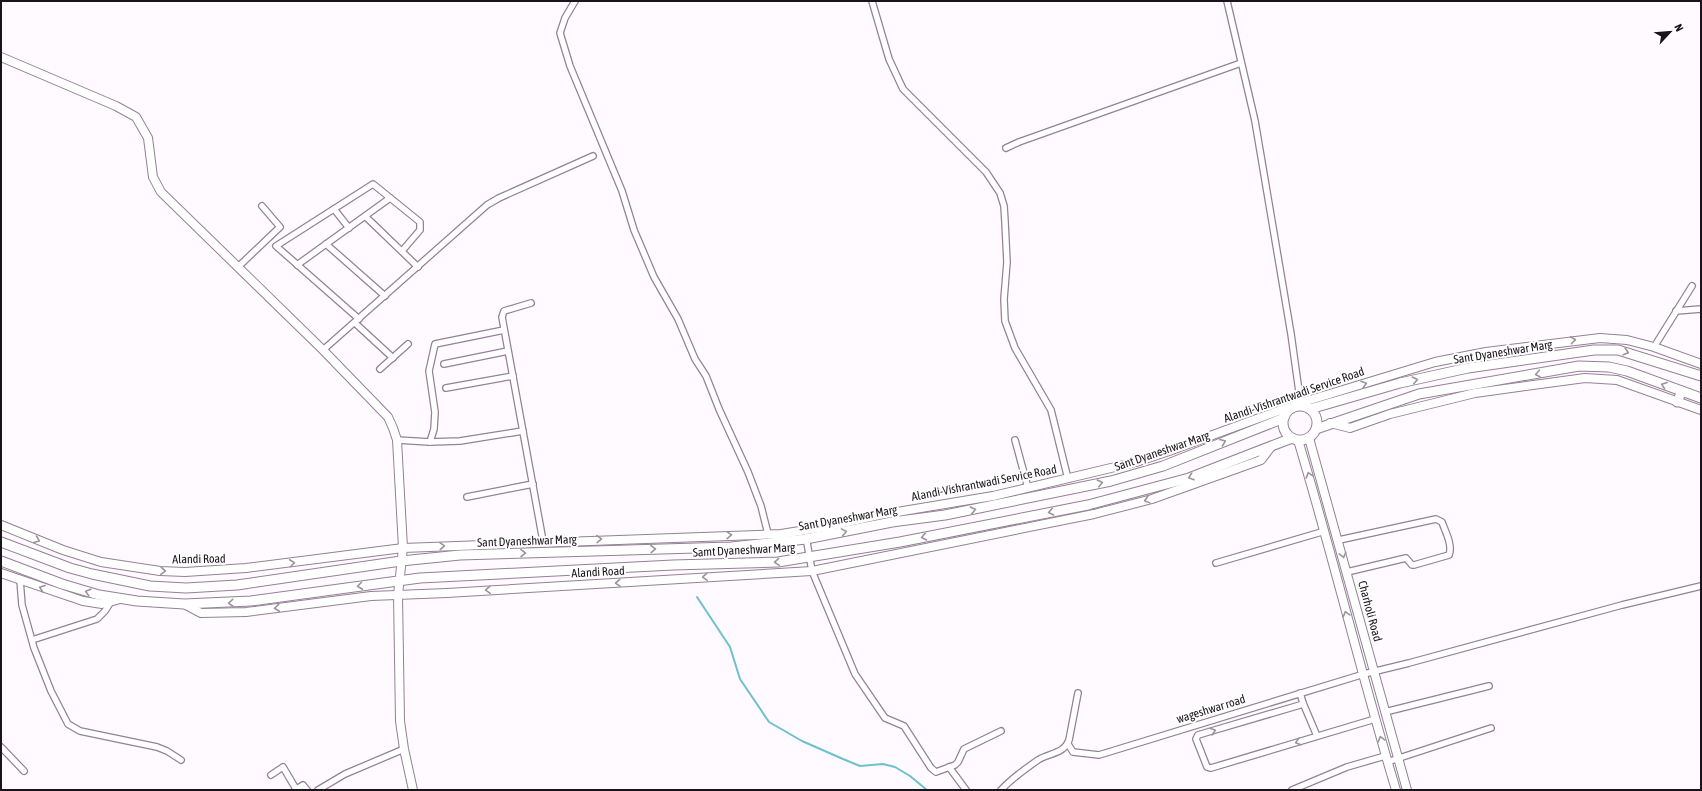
<svg xmlns="http://www.w3.org/2000/svg" width="1702" height="791" font-family="'Asap Condensed',sans-serif">
	<style>
		.lines { fill: none; stroke-linecap: round; stroke-linejoin: round }
		.stream { stroke: #6cc1ce; stroke-width: 2 }
		.street-casing { stroke: #958097; stroke-width: 8 }
		.secondary-casing { stroke: #958097; stroke-width: 10 }
		.primary-casing { stroke: #958097; stroke-width: 11 }
		.street { stroke: #fff; stroke-width: 5.5 }
		.secondary { stroke: #fff; stroke-width: 8 }
		.primary { stroke: #fff; stroke-width: 9 }
		.oneway { stroke: #989598 }
		.labels { text-anchor: middle; dominant-baseline: central; stroke-width: 4; stroke-linejoin: round; paint-order: stroke }
		.street-label { font-size: 12px; fill: #1b131b; stroke: #fff }
	</style>
	<rect width="100%" height="100%" fill="#fffaff"/>
	<g class="lines">
		<!-- stream -->
		<polyline class="stream" points="697,597 730,647 740,679 769,722 802,741 843,759 860,766 883,764 895,767 910,776 927,790"/>
		<defs>
			<g id="street">
				<polyline points="575,1 565,18 560,33 570,66 622,191 634,230 654,277 678,319 695,359 706,376 719,409 748,472 761,506 768,534"/>
				<polyline points="872,1 889,59 903,89 986,172 1000,193 1004,206 1005,222 1007,262 1004,299 1005,321 1015,348 1051,410 1068,479"/>
				<polyline points="1227,1 1255,121 1291,334 1301,406"/>
				<polyline points="1006,148 1019,142 1241,63"/>
				<polyline points="334,209 349,228"/>
				<polyline points="366,217 418,267"/>
				<polyline points="326,244 385,296"/>
				<polyline points="297,265 390,198"/>
				<polyline points="239,266 280,227 262,206"/>
				<polyline points="531,303 504,311 502,317 543,541"/>
				<polyline points="1676,311 1701,309"/>
				<polyline points="359,319 276,246 373,184 420,222 420,230 402,251"/>
				<polyline points="355,323 393,358"/>
				<polyline points="1654,347 1692,286"/>
				<polyline points="323,350 487,205 499,198 593,156"/>
				<polyline points="444,364 508,351"/>
				<polyline points="380,369 408,344"/>
				<polyline points="446,388 513,376"/>
				<polyline points="397,440 430,442 434,429 435,412 429,371 435,344 504,330"/>
				<polyline points="1015,440 1028,488"/>
				<polyline points="430,442 460,441 523,431"/>
				<polyline points="467,497 533,484"/>
				<polyline points="806,537 812,571 855,674 885,718 904,726 931,768 936,772 955,765 958,762 964,749 1001,731"/>
				<path d="M 1339,540 L 1436,519 L 1442,522 C 1445,531 1453,545 1449,555 L 1414,565 L 1412,565 L 1406,558 L 1347,572"/>
				<polyline points="1216,563 1325,531"/>
				<polyline points="20,580 22,605 34,648 51,691 68,724 80,731 157,747 167,751 181,760"/>
				<polyline points="32,640 97,619 105,611 110,603"/>
				<polyline points="1300,693 1303,703 1300,705 1198,735 1196,739 1207,767 1211,768 1375,719"/>
				<polyline points="1303,703 1317,736"/>
				<polyline points="1385,712 1489,686"/>
				<polyline points="1068,744 1073,752 1099,755 1364,674 1409,663 1622,605 1701,586"/>
				<polyline points="1,747 24,771"/>
				<polyline points="1387,762 1491,728"/>
				<polyline points="949,767 966,790"/>
				<polyline points="271,775 283,767 296,789"/>
				<polyline points="295,790 303,785 307,790"/>
				<polyline points="318,790 345,774 404,749"/>
				<path d="M 1001,790 C 1012,778 1025,769 1038,760 C 1049,753 1064,754 1069,740 L 1078,693"/>
				<polyline points="1292,790 1347,767 1385,756"/>
			</g>
			<g id="secondary">
				<polyline points="1,57 116,106 136,117 148,138 153,177 161,192 323,350 388,417 393,428 397,440 403,548 398,595 400,721 404,749 413,790"/>
				<polyline points="1330,423 1350,428 1390,414 1475,393 1585,378 1617,380 1701,410"/>
				<polyline points="1309,438 1407,790"/>
				<path d="M 1298,440 C 1333,556 1361,674 1396,790"/>
				<polyline points="1,525 63,550 101,562 160,571 185,572 246,568 403,548 781,534 825,527 879,515 993,496 1136,462 1169,451 1300,403 1435,362 1486,352 1600,338 1627,340 1654,347 1701,364"/>
				<polyline points="1,573 83,601 102,604 120,599"/>
				<polyline points="184,604 201,613 246,612 371,596 447,593 812,571 1094,514 1152,499 1261,460 1271,447"/>
			</g>
			<g id="primary">
				<polyline points="1677,402 1682,391"/>
				<circle cx="1300" cy="423" r="17"/>
				<polyline points="1310,409 1400,383 1468,368 1594,350 1618,350 1701,376"/>
				<polyline points="1316,429 1419,394 1579,366 1609,367 1627,371 1701,398"/>
				<polyline points="1,542 70,568 92,574 150,586 186,588 237,585 401,561 460,555 731,547 806,539 892,522 945,515 1111,481 1163,466 1284,418"/>
				<polyline points="1,561 62,584 99,595 137,601 184,604 251,601 420,578 673,565 778,562 900,542 1088,505 1189,478 1292,438"/>
			</g>
		</defs>
		<!-- street casing -->
		<use href="#street" class="street-casing"/>
		<!-- secondary casing -->
		<use href="#secondary" class="secondary-casing"/>
		<!-- primary casing -->
		<use href="#primary" class="primary-casing"/>
		<!-- street -->
		<use href="#street" class="street"/>
		<!-- secondary -->
		<use href="#secondary" class="secondary"/>
		<!-- primary -->
		<use href="#primary" class="primary"/>
	</g>
	<!-- one-way arrows -->
	<defs><path id="oneway-chevron" d="M-2-3.5L2.5 0L-2 3.5" fill="none" stroke-width="1.6" stroke-linecap="round" stroke-linejoin="round"/></defs>
	<g class="oneway">
		<use href="#oneway-chevron" transform="translate(1573 340) rotate(-7)"/>
		<use href="#oneway-chevron" transform="translate(1626 352) rotate(16)"/>
		<use href="#oneway-chevron" transform="translate(1538 374) rotate(170)"/>
		<use href="#oneway-chevron" transform="translate(1415 380) rotate(-12)"/>
		<use href="#oneway-chevron" transform="translate(1364 384) rotate(-17)"/>
		<use href="#oneway-chevron" transform="translate(1664 385) rotate(-160)"/>
		<use href="#oneway-chevron" transform="translate(1223 442) rotate(-21)"/>
		<use href="#oneway-chevron" transform="translate(1309 475) rotate(-107)"/>
		<use href="#oneway-chevron" transform="translate(1191 477) rotate(161)"/>
		<use href="#oneway-chevron" transform="translate(1100 483) rotate(-13)"/>
		<use href="#oneway-chevron" transform="translate(1147 500) rotate(165)"/>
		<use href="#oneway-chevron" transform="translate(973 510) rotate(-11)"/>
		<use href="#oneway-chevron" transform="translate(1051 512) rotate(168)"/>
		<use href="#oneway-chevron" transform="translate(844 532) rotate(-10)"/>
		<use href="#oneway-chevron" transform="translate(729 535) rotate(-2)"/>
		<use href="#oneway-chevron" transform="translate(924 537) rotate(168)"/>
		<use href="#oneway-chevron" transform="translate(599 539) rotate(-2)"/>
		<use href="#oneway-chevron" transform="translate(37 540) rotate(22)"/>
		<use href="#oneway-chevron" transform="translate(442 546) rotate(-3)"/>
		<use href="#oneway-chevron" transform="translate(653 549) rotate(-2)"/>
		<use href="#oneway-chevron" transform="translate(523 553) rotate(-1)"/>
		<use href="#oneway-chevron" transform="translate(1343 555) rotate(75)"/>
		<use href="#oneway-chevron" transform="translate(777 562) rotate(175)"/>
		<use href="#oneway-chevron" transform="translate(292 563) rotate(-8)"/>
		<use href="#oneway-chevron" transform="translate(163 571) rotate(4)"/>
		<use href="#oneway-chevron" transform="translate(705 577) rotate(176)"/>
		<use href="#oneway-chevron" transform="translate(618 583) rotate(177)"/>
		<use href="#oneway-chevron" transform="translate(360 586) rotate(173)"/>
		<use href="#oneway-chevron" transform="translate(42 588) rotate(-160)"/>
		<use href="#oneway-chevron" transform="translate(488 590) rotate(176)"/>
		<use href="#oneway-chevron" transform="translate(88 592) rotate(-164)"/>
		<use href="#oneway-chevron" transform="translate(231 603) rotate(175)"/>
		<use href="#oneway-chevron" transform="translate(277 608) rotate(174)"/>
		<use href="#oneway-chevron" transform="translate(1346 614) rotate(-105)"/>
		<use href="#oneway-chevron" transform="translate(1213 731) rotate(-16)"/>
		<use href="#oneway-chevron" transform="translate(1381 739) rotate(-105)"/>
		<use href="#oneway-chevron" transform="translate(1298 742) rotate(163)"/>
	</g>
	<g class="labels">
		<!-- street labels -->
		<g class="street-label">
			<text transform="translate(1503 352) rotate(-9)">Sant Dyaneshwar Marg</text>
			<text transform="translate(1294 395) rotate(-19)">Alandi-Vishrantwadi Service Road</text>
			<text transform="translate(1162 451) rotate(-19)">Sant Dyaneshwar Marg</text>
			<text transform="translate(984 483) rotate(-11)">Alandi-Vishrantwadi Service Road</text>
			<text transform="translate(848 518) rotate(-10)">Sant Dyaneshwar Marg</text>
			<text transform="translate(527 541) rotate(-2)">Sant Dyaneshwar Marg</text>
			<text transform="translate(744 550) rotate(-3)">Samt Dyaneshwar Marg</text>
			<text transform="translate(199 559) rotate(-1)">Alandi Road</text>
			<text transform="translate(598 572) rotate(-3)">Alandi Road</text>
			<text transform="translate(1370 611) rotate(75)">Charholi Road</text>
			<text transform="translate(1211 709) rotate(-17)">wageshwar road</text>
		</g>
	</g>
	<!-- border -->
	<rect width="1702" height="791" fill="none" stroke="#1b131b" stroke-width="4"/>
	<!-- north arrow -->
	<g transform="translate(1670 32) rotate(64)" stroke="#ffffff" stroke-width="3" paint-order="stroke">
	<path d="M0-3L7 15L0 10L-7 15Z" fill="#1b131b"/>
	<text y="-6" font-size="11" font-weight="bold" text-anchor="middle" fill="#1b131b">N</text>
	</g>
</svg>
